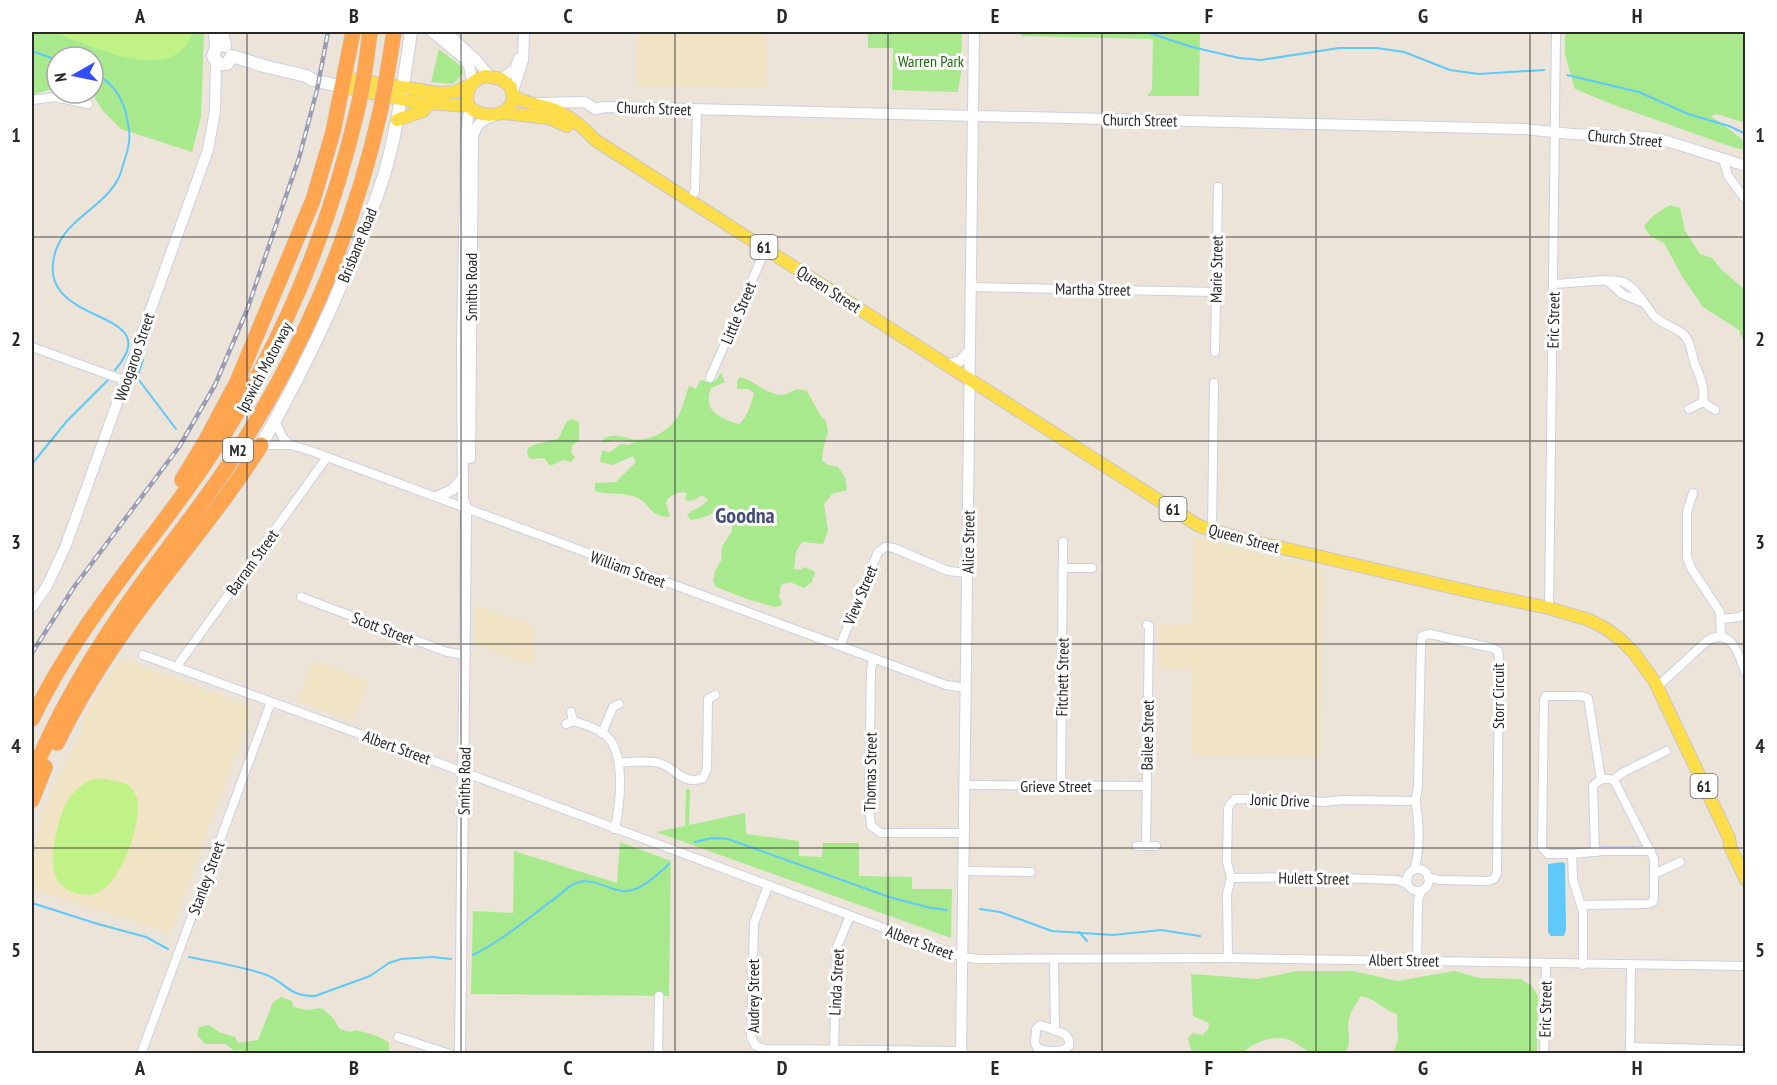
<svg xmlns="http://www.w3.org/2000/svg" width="1777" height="1085" font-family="'PT Sans Narrow',sans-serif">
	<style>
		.education { fill: #f0e4c5 }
		.green { fill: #a8e98e }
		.pitch { fill: #c0f288 }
		.water { fill: #5fc9fa }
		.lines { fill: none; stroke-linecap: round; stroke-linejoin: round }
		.stream { stroke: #5fc9fa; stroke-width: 2 }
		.minor-casing { stroke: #cdd0e3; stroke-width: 10 }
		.tertiary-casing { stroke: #cdd0e3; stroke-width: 12 }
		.secondary-casing { stroke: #cdd0e3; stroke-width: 14 }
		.primary-casing { stroke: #c7c7c7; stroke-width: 14 }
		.motorway-casing { stroke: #c7c7c7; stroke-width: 16 }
		.minor { stroke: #fff; stroke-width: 8 }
		.tertiary { stroke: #fff; stroke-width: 10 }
		.secondary { stroke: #fff; stroke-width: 12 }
		.primary { stroke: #fedd4b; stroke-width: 12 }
		.motorway { stroke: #ffa550; stroke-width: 15 }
		.rail-casing { stroke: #9a9db5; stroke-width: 4.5 }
		.rail { stroke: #fff; stroke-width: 2; stroke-dasharray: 7; stroke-linecap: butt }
		.motorway-bridge-casing { stroke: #c7c7c7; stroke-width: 16; stroke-linecap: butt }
		.motorway-bridge { stroke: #ffa550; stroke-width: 15 }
		.grid { fill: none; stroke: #282828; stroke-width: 1.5; stroke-opacity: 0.55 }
		.labels { text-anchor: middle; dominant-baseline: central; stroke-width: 6; stroke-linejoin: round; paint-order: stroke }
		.shield { fill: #fff; stroke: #686868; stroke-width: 1.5 }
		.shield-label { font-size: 15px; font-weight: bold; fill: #282828 }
		.park-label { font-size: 16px; fill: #206b12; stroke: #fff }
		.street-label { font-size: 16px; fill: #282828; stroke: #fff }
		.district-label { font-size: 22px; font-weight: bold; fill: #444c7c; stroke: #fff }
		.neatline { fill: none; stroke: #282828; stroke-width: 2 }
		.grid-label { font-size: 20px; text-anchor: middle; font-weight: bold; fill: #282828 }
	</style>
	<rect width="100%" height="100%" fill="#ece4d8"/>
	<!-- education -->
	<g class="education">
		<polygon points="637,32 767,32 767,88 636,86"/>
		<polygon points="1194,537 1323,570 1321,756 1191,755 1192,669 1159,668 1159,625 1193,624"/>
		<polygon points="476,605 534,626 534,666 475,644"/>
		<polygon points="119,660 129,662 253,708 170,933 32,889 32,852 43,815 55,785 84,726 84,716"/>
		<polygon points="313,660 368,681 353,721 298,701"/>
	</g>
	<!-- green -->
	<g class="green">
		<polygon points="32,32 204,32 201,117 192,152 121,129 102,110 94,96 73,93 93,93 93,57 57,57 57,91 49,90 32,95"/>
		<polygon points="868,32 962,32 961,72 958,92 892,90 893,48 868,48"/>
		<polygon points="1021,32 1200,32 1199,96 1147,96 1152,90 1153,39 1021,36"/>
		<polygon points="1565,32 1745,32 1745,123 1717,114 1711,116 1742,139 1745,150 1735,148 1614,105 1575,89 1565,55"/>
		<polygon points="439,49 462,67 463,73 453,84 431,82"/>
		<polygon points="1670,205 1680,208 1685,231 1700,254 1712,258 1721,269 1745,290 1745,345 1739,330 1703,307 1683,278 1664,243 1650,236 1644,226 1653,216"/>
		<path d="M 721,373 L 725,382 L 711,388 C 702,412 721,418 739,424 C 747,418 752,402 754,393 L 748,389 L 737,389 L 737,382 L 740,377 C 755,381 767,395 783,395 C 787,394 792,391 797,389 L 807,391 L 820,415 L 826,421 L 828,432 L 823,450 L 822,460 L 828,465 L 838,467 L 845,477 L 847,490 L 832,494 L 824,504 L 828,531 L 823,544 L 802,542 L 796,552 L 794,569 L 800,570 L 805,567 L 815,572 L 812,582 L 804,588 L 790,582 L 781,585 L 779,597 L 782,602 L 781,606 L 775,607 L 747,599 L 716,587 L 713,581 L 715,571 L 721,561 L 722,547 L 732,531 L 732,515 L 727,504 C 710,513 712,517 691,520 L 687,515 C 694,508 701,508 708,500 L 702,495 L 695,500 L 687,501 L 685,498 L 687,494 L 684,492 L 677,493 L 668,498 L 666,503 L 670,517 C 647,516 652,505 638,498 C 624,491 609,496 595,491 L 595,483 L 616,482 L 636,462 L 633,456 L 613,465 L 600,462 L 602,450 L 610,452 L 621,444 L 629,445 L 635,442 L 616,440 L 603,443 L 604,438 C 615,434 620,436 631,439 C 648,442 668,432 677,418 C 683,409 685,396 689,386 L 696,389 L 700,380 L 709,382 L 716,380 Z"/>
		<path d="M 573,419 L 579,422 L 579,440 L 572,446 L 571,452 L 575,457 L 571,462 L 563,460 L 550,466 L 544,458 L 533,459 L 529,458 L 527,453 L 528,448 C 536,443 548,441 558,439 L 567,421 Z"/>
		<polygon points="686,789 690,789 689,825 745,813 746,834 799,841 799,856 822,857 823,843 859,843 859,876 912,877 912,889 952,889 951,938 656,832 685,826"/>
		<polygon points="620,842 671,861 669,996 471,994 473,911 513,913 514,851 617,883"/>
		<path d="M 1297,971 L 1353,971 L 1397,981 L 1455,971 L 1479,978 L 1521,979 L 1532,986 L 1538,997 L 1537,1053 L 1400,1053 L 1394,1050 L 1398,1040 L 1397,1014 C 1381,1009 1377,999 1361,996 C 1356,1003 1351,1011 1349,1019 C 1346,1030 1352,1036 1347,1050 C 1338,1053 1325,1056 1315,1054 C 1307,1052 1298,1044 1290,1040 C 1274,1034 1254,1042 1242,1053 L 1203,1053 L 1191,1050 L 1188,1038 L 1193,1033 L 1203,1035 L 1208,1029 L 1209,1023 L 1193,1016 L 1191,974 L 1257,979 Z"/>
		<path d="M 281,997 L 292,1001 L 293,1007 L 307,1010 L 322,1008 L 333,1018 L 340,1029 L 351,1032 L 356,1030 C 367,1033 381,1036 389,1043 L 389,1053 L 244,1053 L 241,1050 L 234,1051 L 226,1044 L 205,1044 L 197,1035 L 199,1027 L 209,1025 L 219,1032 L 235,1037 L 238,1043 L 258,1040 L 273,1002 Z"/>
	</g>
	<!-- pitch -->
	<g class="pitch">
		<path d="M 54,32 L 193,32 C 174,89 90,45 54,32 Z"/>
		<path d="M 93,779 L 106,779 L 127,784 C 132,789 138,796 138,803 C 140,827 121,883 97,893 C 90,896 82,895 75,893 C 48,885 51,855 56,834 C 63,807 67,792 93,779 Z"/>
	</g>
	<!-- water -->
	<polygon class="water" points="1563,862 1565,864 1566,930 1564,936 1551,936 1548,932 1548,864"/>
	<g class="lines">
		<!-- stream -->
		<g class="stream">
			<polyline points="1146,32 1192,47 1239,58 1261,60 1339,48 1377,48 1404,52 1450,70 1479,74 1544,70"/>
			<polyline points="32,51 57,60"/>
			<path d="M 93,73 C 113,82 123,97 127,118 C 131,136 130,144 124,162 C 122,168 121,174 118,179 C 103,208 67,218 56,250 C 29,329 172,305 115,370"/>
			<polyline points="1567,75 1639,92 1688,114 1729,126 1746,134"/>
			<polyline points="143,360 138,375 139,380 176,429"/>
			<polyline points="32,464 67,421 110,378"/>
			<polyline points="695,842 712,838 728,839 889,897 931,908 947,910"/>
			<polyline points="32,903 98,924 146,937 168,949"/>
			<polyline points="980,909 1000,912 1052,931 1113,935 1161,930 1200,936"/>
			<polyline points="1079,932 1087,941"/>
			<path d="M 473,955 C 501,941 525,921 550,902 C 558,897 568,886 576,883 C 592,877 607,889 622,891 C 639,893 657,875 669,864"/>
			<path d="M 189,957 C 214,962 240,966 264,974 C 287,982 286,996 315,996 L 370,976 L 389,963 L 401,959 L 432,957 L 451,959"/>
		</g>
		<defs>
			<g id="minor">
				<polyline points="32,100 55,97 88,104"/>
				<polyline points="1723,159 1728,176 1746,200"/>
				<polyline points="690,200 695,191 697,110"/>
				<polyline points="1608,281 1622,294 1644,303"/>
				<path d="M 1553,284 C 1571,284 1608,277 1623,282 C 1637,288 1645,305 1654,316 C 1661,324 1673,326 1682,333 C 1691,341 1691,351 1694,362 C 1700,378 1705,384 1703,402"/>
				<polyline points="970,287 1215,292"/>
				<polyline points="32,347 126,381"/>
				<polyline points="1215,352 1218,187"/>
				<polyline points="710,378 766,248"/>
				<polyline points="1689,409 1703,402 1715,410"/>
				<polyline points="275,420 283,438 291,445"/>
				<polyline points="261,445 291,445 311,451 946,685 965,688"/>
				<polyline points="1693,493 1687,512 1687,558 1691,568 1720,612 1721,636"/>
				<polyline points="1212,530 1214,383"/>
				<polyline points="1063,568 1092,568"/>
				<polyline points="301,597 447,652 466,655"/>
				<polyline points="1549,608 1556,32"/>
				<polyline points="1721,619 1740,617 1746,613"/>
				<polyline points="840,646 878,552 885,547 894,548 948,571 967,573"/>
				<polyline points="143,655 450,767 962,957 979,959 1228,958 1746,966"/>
				<polyline points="873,659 871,670 869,804 871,826 881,833 963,833"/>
				<polyline points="178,668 180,662 327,457"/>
				<path d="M 1657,687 L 1708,640 C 1733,627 1739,656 1746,674"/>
				<path d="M 573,721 C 583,724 595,727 604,734 C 627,750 620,804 615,829"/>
				<polyline points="566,724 573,721 571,712"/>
				<polyline points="602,733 613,707 619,704"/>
				<path d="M 619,763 C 631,762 646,760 659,763 C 676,768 683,786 703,778 L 707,769 L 708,699 L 715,695"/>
				<polyline points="1613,780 1624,772 1666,751"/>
				<polyline points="964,785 1147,786"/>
				<polyline points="1061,786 1063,542"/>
				<polyline points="1137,846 1156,846"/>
				<polyline points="1146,846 1149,626 1147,625"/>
				<polyline points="1572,854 1603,851 1651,851"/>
				<circle cx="1418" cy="880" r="11"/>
				<path d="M 1414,870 C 1421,849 1419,824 1416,804 C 1415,798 1418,791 1418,785 L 1421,644 L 1422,636 L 1430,634 L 1492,648 L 1498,651 L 1499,659 L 1497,873 L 1494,879 L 1488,881 L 1439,880 L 1428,877"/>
				<polyline points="963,871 1031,872"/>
				<polyline points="1656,873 1680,862"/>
				<polyline points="1231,878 1303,877 1322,881 1340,878 1397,880 1407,884"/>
				<polyline points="768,886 754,923 751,1037 756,1046 765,1049 961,1051"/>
				<path d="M 1581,905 L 1648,904 L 1653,902 L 1654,897 L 1654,859 L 1617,786 L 1613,780 C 1605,777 1599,779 1593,786 L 1595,852"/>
				<polyline points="1228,958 1227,894 1231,878 1227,862 1228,809 1230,804 1235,799 1306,800 1322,802 1344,800 1415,801"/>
				<polyline points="1054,959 1055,1031"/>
				<polyline points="1417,961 1418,901 1421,891"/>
				<polyline points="1583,965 1583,912 1573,880 1572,854 1548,854 1542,848 1544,700 1546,696 1581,696 1588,698 1601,779"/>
				<path d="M 1040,1025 L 1065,1034 L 1069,1040 L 1069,1046 C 1062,1053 1047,1051 1038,1049 L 1035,1043 L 1036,1029 Z"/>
				<polyline points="398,1037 450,1054"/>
				<polyline points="1630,1047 1746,1050"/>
				<polyline points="834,1050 837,947 850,916"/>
				<polyline points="141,1054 271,702"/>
				<polyline points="658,1054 659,996"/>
				<polyline points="1544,1054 1546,964"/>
				<polyline points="1630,1054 1631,964"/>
			</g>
			<g id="tertiary">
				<polyline points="432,32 466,60 470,69 472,83"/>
				<polyline points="446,32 478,62 490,77"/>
				<polyline points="501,79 515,69 519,58"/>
				<polyline points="513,91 523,60 524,32"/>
				<polyline points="538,103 585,102 595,109 604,107 1524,129 1572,134 1647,137 1670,142 1746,166"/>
				<polyline points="948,365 960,361 969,351"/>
				<path d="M 470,458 L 473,137 C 476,124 482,120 494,116"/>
				<polyline points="438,496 452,490 463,478"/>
				<polyline points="32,607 47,586 66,545 208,150 215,111 216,62"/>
				<polyline points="460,1054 466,519 466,508 463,499 462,344 466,135 469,108"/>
				<polyline points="961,1054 974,32"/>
			</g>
			<g id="secondary">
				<polyline points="215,32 216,48"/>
				<polyline points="222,32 225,46"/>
				<polyline points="216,48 213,56 218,64 227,64 232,56"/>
				<polyline points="232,56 264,66 306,76 313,80 343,87"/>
				<path d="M 261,445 C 297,383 328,318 355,252 C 368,220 382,187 390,153 C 400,113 405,72 411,32"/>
			</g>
			<g id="primary">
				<path d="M 485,76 L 501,79 L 511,87 L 513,101 C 505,119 481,118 468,106 C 465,91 470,81 485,76 Z"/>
				<polyline points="344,78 439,93 455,92 470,85"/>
				<polyline points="343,87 414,102 468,106"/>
				<path d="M 513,96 C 526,104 541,105 555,110 C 569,116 585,128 595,140 L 1199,526 L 1239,538 L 1472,592 L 1549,608 L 1589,620 L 1605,628 L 1620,639 L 1634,653 L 1655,682 L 1729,838 L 1730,846 L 1746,880"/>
				<polyline points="503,113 549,118 567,126"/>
				<polyline points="397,120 423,111 429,104"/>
			</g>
			<g id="motorway">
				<polyline points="365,70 370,32"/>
				<polyline points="387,75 394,32"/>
				<polyline points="182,480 205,442 237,382 313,200 333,132 353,32"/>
				<path d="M 32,719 C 76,627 144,552 202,468 C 278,356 329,234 359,103"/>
				<path d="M 57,743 C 78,700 103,660 131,621 C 174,562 222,507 261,445"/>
				<path d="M 32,775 C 54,722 82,672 114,624 C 148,572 188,524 223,473 C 298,363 352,238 381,108"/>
				<polyline points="32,800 45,767"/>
			</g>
		</defs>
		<!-- minor casing -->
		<use href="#minor" class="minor-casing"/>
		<!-- tertiary casing -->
		<use href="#tertiary" class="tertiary-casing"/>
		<!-- secondary casing -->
		<use href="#secondary" class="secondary-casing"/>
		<!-- primary casing -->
		<use href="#primary" class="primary-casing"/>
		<!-- motorway casing -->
		<use href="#motorway" class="motorway-casing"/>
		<!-- minor -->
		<use href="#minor" class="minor"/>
		<!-- tertiary -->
		<use href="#tertiary" class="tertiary"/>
		<!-- secondary -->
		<use href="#secondary" class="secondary"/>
		<!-- primary -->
		<use href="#primary" class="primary"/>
		<!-- motorway -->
		<use href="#motorway" class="motorway"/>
		<defs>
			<polyline id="rail" points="32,653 74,587 179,447 215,385 247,310 299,158 317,90 328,32"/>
		</defs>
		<!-- rail casing -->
		<use href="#rail" class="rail-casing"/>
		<!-- rail -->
		<use href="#rail" class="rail"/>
		<defs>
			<g id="motorway-bridge">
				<polyline points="359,103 365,70"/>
				<polyline points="381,108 387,75"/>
			</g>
		</defs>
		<!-- motorway-bridge casing -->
		<use href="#motorway-bridge" class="motorway-bridge-casing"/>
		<!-- motorway-bridge -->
		<use href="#motorway-bridge" class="motorway-bridge"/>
	</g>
	<!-- grid -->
	<path class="grid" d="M 247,32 L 247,1054M 461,32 L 461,1054M 675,32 L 675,1054M 888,32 L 888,1054M 1102,32 L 1102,1054M 1316,32 L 1316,1054M 1530,32 L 1530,1054M 32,237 L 1746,237M 32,441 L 1746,441M 32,644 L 1746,644M 32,848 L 1746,848"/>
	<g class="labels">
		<!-- shield labels -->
		<g class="shield">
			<rect x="750.5" y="235" width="27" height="24" rx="4.5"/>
			<rect x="223" y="438" width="30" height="24" rx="4.5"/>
			<rect x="1159.5" y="497" width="27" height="24" rx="4.5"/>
			<rect x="1690.5" y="774" width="27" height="24" rx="4.5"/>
		</g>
		<g class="shield-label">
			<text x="764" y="247">61</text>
			<text x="238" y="450">M2</text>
			<text x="1173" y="509">61</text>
			<text x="1704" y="786">61</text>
		</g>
		<!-- park labels -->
		<g class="park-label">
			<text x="931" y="61">Warren Park</text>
		</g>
		<!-- street labels -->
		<g class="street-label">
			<text transform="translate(654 108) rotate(2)">Church Street</text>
			<text transform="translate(1140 120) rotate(1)">Church Street</text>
			<text transform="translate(1625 138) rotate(5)">Church Street</text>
			<text transform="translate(357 245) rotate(-68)">Brisbane Road</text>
			<text transform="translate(1216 269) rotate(-89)">Marie Street</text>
			<text transform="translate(471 287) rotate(-90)">Smiths Road</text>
			<text transform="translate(829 289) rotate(33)">Queen Street</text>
			<text transform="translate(1093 289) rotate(1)">Martha Street</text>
			<text transform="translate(738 313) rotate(-67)">Little Street</text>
			<text transform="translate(1553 320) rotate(-89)">Eric Street</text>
			<text transform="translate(134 357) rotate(-71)">Woogaroo Street</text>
			<text transform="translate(264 367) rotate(-62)">Ipswich Motorway</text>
			<text transform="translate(1244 538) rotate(15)">Queen Street</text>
			<text transform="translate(968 542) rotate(-89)">Alice Street</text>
			<text transform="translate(252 562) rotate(-54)">Barram Street</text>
			<text transform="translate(628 569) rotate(20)">William Street</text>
			<text transform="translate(860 595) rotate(-67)">View Street</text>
			<text transform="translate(383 628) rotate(21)">Scott Street</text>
			<text transform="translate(1062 677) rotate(-89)">Fitchett Street</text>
			<text transform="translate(1498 696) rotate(-90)">Storr Circuit</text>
			<text transform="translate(1147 735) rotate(-89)">Bailee Street</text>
			<text transform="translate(397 747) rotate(20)">Albert Street</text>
			<text transform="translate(870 772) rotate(-89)">Thomas Street</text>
			<text transform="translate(464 781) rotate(-89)">Smiths Road</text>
			<text x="1056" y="786">Grieve Street</text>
			<text transform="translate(1280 800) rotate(2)">Jonic Drive</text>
			<text transform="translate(206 878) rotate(-70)">Stanley Street</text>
			<text transform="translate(1314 878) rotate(1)">Hulett Street</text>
			<text transform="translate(920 942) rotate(20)">Albert Street</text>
			<text transform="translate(1404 960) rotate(1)">Albert Street</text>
			<text transform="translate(836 982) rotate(-87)">Linda Street</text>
			<text transform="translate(753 996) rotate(-90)">Audrey Street</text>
			<text transform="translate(1545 1009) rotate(-89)">Eric Street</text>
		</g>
		<!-- district labels -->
		<g class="district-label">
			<text x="745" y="515">Goodna</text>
		</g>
	</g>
	<!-- border -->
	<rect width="1777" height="1085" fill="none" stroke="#ffffff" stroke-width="66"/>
	<!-- north arrow -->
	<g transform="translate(75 75) rotate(261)"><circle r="28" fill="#ffffff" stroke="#a9a9a9" stroke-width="1.5"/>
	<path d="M0-4.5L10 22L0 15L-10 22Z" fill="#324eff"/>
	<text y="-9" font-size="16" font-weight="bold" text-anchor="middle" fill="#282828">N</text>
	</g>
	<rect x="33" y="33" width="1711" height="1019" class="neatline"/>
	<g class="grid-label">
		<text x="140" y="23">A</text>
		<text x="354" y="23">B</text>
		<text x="568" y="23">C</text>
		<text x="782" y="23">D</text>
		<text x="995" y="23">E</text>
		<text x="1209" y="23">F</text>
		<text x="1423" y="23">G</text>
		<text x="1637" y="23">H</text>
		<text x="16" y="142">1</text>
		<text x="1760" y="142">1</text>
		<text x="16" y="346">2</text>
		<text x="1760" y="346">2</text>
		<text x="16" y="549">3</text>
		<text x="1760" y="549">3</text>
		<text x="16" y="753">4</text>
		<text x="1760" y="753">4</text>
		<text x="16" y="957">5</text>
		<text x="1760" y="957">5</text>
		<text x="140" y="1075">A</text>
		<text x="354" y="1075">B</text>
		<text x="568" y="1075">C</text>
		<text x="782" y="1075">D</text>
		<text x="995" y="1075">E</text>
		<text x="1209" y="1075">F</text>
		<text x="1423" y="1075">G</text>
		<text x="1637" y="1075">H</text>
	</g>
</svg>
